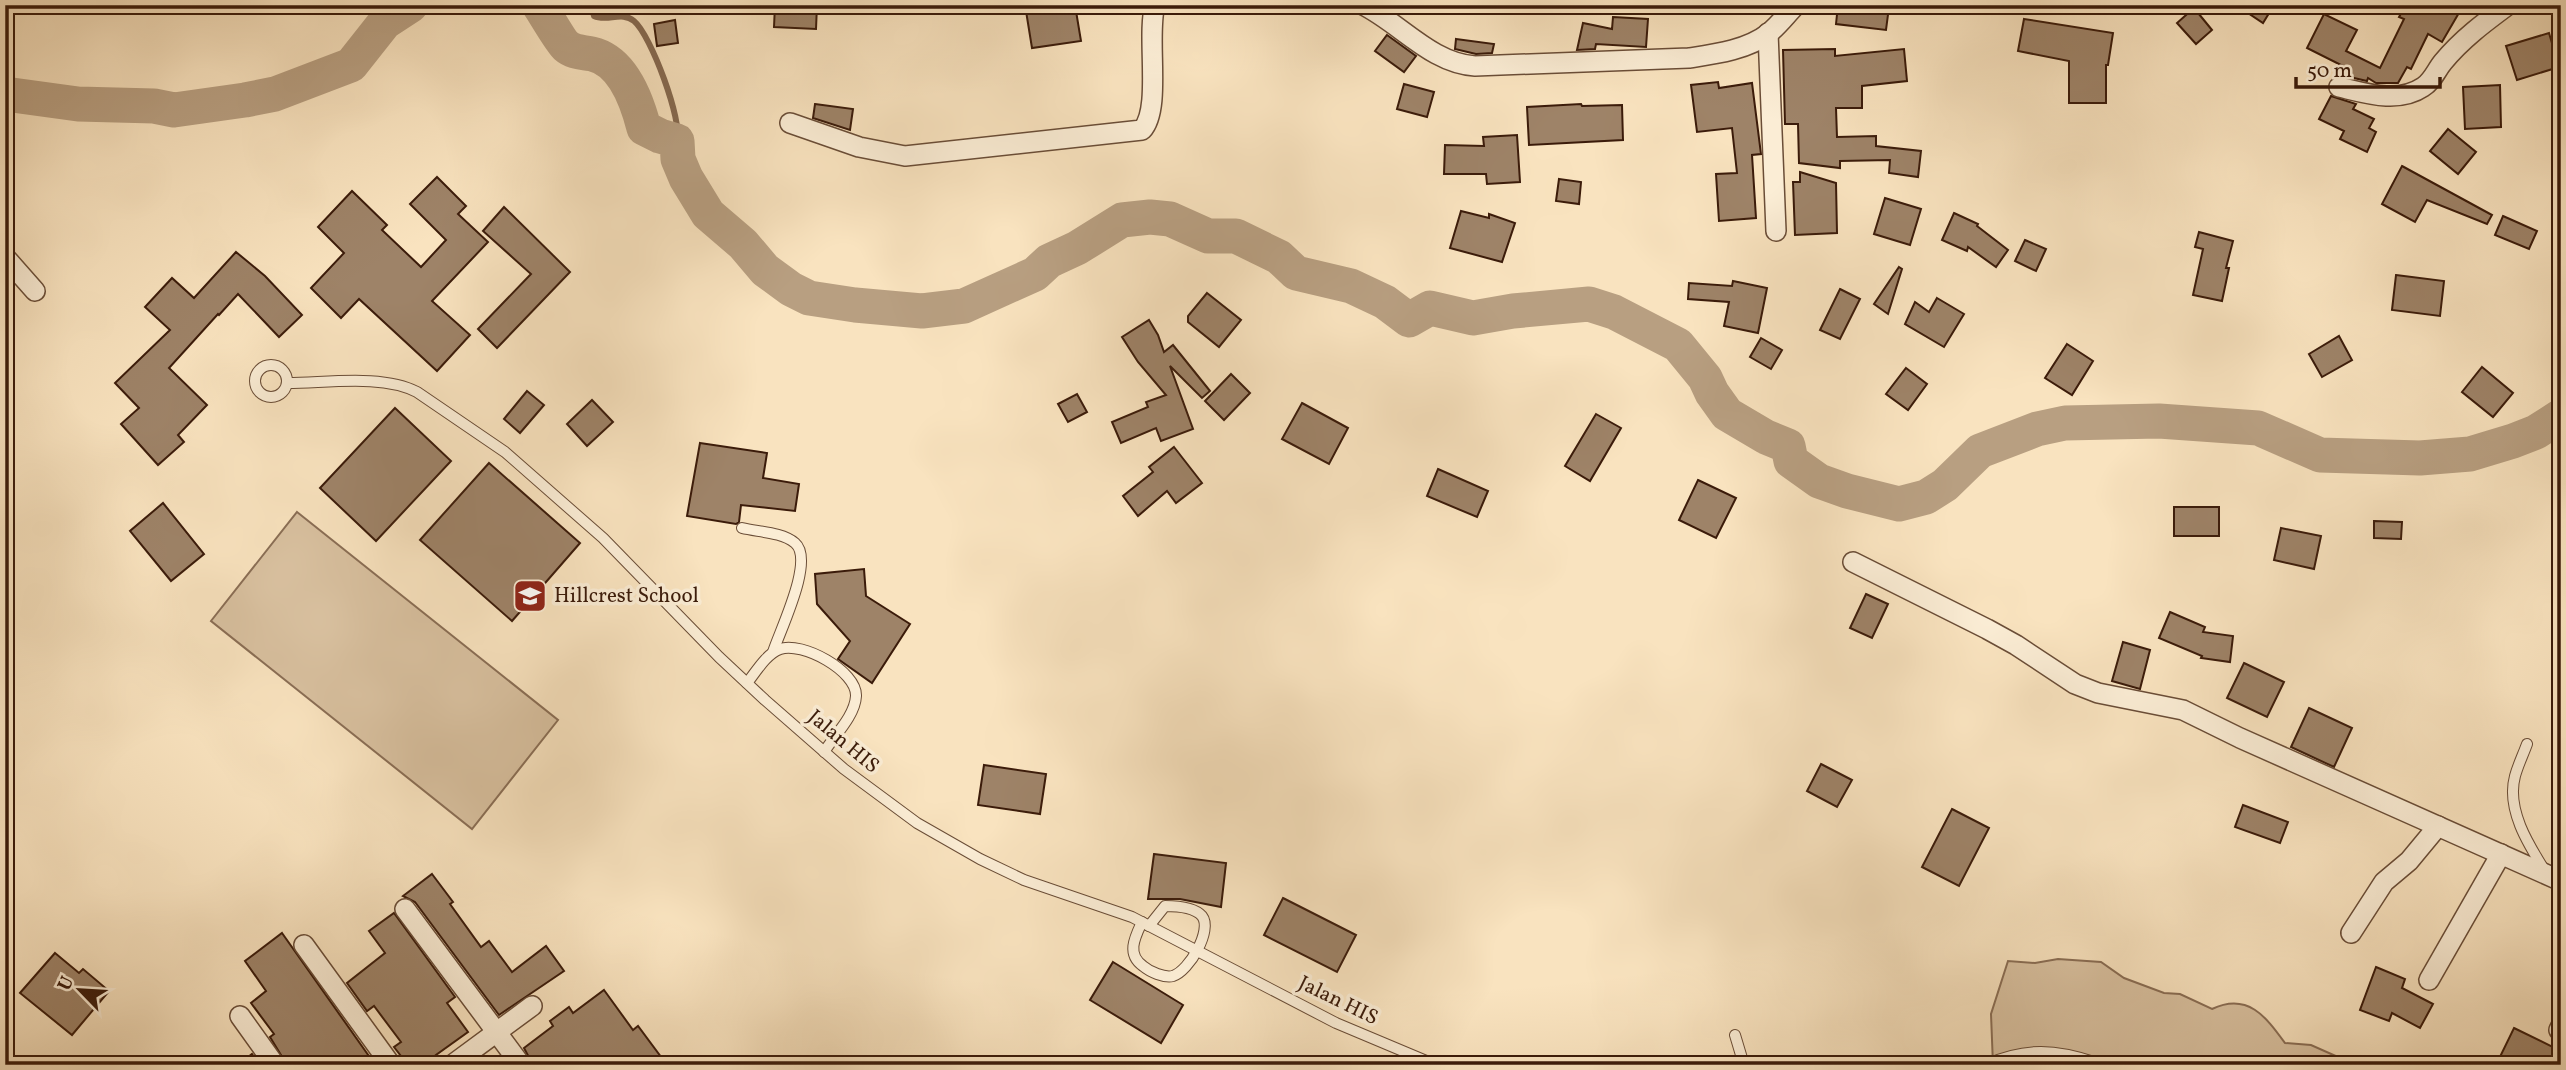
<svg xmlns="http://www.w3.org/2000/svg" width="2566" height="1070" font-family="Vollkorn,serif">
	<style>
		.green { fill: #d9c1a0; stroke: #8a6e55; stroke-width: 2 }
		.lines { fill: none; stroke-linecap: round; stroke-linejoin: round }
		.stream { stroke: #866a51; stroke-width: 6 }
		.river { stroke: #b89f81; stroke-width: 35 }
		.building { fill: #9e8368; stroke: #3b1b0a; stroke-width: 2 }
		.lane-casing { stroke: #6a4d37; stroke-width: 12 }
		.street-casing { stroke: #6a4d37; stroke-width: 22 }
		.lane { stroke: #fbedd5; stroke-width: 10 }
		.street { stroke: #fbedd5; stroke-width: 19 }
		.labels { text-anchor: middle; dominant-baseline: central; stroke-width: 7; stroke-linejoin: round; paint-order: stroke }
		.poi-label { font-size: 21px; fill: #3b1b0a; stroke: #fbedd5; text-anchor: start }
		.street-label { font-size: 21px; fill: #3b1b0a; stroke: #fbedd5 }
	</style>
	<rect width="100%" height="100%" fill="#f9e3bf"/>
	<filter id="stains"><feTurbulence type="fractalNoise" baseFrequency=".00286" numOctaves="4"/><feColorMatrix values="0 0 0 0 .2 0 0 0 0 .09 0 0 0 0 .02 0 0 0 .5 -.17"/></filter>
	<radialGradient id="worn" r=".72"><stop offset=".6" stop-color="#630" stop-opacity="0"/><stop offset="1" stop-color="#630" stop-opacity=".3"/></radialGradient>
	<!-- green -->
	<g class="green">
		<polygon points="297,512 558,720 472,829 211,621"/>
		<path d="M 2058,959 L 2101,962 L 2124,978 L 2164,993 L 2180,994 L 2212,1009 C 2248,992 2266,1017 2285,1043 L 2311,1045 L 2356,1065 L 2085,1065 C 2052,1046 2025,1065 1993,1065 L 1991,1014 L 2008,961 L 2035,963 Z"/>
	</g>
	<g class="lines">
		<!-- stream -->
		<path class="stream" d="M 591,5 L 594,16 C 607,22 622,11 634,21 C 651,35 683,122 677,141"/>
		<!-- river -->
		<g class="river">
			<path d="M 539,5 C 545,14 561,42 566,46 C 574,53 583,52 592,54 C 623,61 637,101 644,128 L 660,136 L 677,141 L 678,159 L 686,178 L 708,214 L 743,244 L 765,270 L 791,289 L 809,298 L 855,305 L 922,311 L 964,306 L 1035,274 L 1049,261 L 1077,248 L 1122,220 L 1150,217 L 1170,219 L 1208,236 L 1236,236 L 1279,257 L 1296,273 L 1351,286 L 1385,302 L 1409,320 L 1430,308 L 1473,318 L 1513,311 L 1589,304 L 1614,312 L 1678,345 L 1705,378 L 1712,393 L 1727,414 L 1766,437 L 1788,446 L 1791,461 L 1819,481 L 1847,491 L 1899,504 L 1926,497 L 1945,485 L 1980,451 L 2037,429 L 2065,423 L 2159,421 L 2258,428 L 2320,455 L 2420,458 L 2470,454 L 2513,441 L 2536,432 L 2561,416"/>
			<polyline points="5,94 78,104 154,106 174,110 245,100 275,94 351,65 385,22 411,5"/>
		</g>
	</g>
	<!-- building -->
	<g class="building">
		<polygon points="775,5 817,5 816,29 774,27"/>
		<polygon points="1059,5 1075,5 1081,41 1032,48 1026,11"/>
		<polygon points="1838,5 1889,7 1886,30 1836,24"/>
		<polygon points="2236,5 2274,5 2263,23"/>
		<polygon points="2406,5 2450,5 2460,11 2442,42 2428,34 2411,69 2407,67 2398,83 2376,83 2368,78 2367,81 2341,75 2345,67 2307,48 2324,14 2357,30 2346,51 2380,68 2404,19 2399,17"/>
		<polygon points="2194,8 2212,30 2196,44 2177,23"/>
		<polygon points="1613,17 1648,19 1646,47 1596,44 1595,49 1577,50 1583,23 1612,29"/>
		<polygon points="2024,19 2113,33 2108,65 2106,65 2106,103 2069,103 2069,61 2018,51"/>
		<polygon points="675,20 678,43 657,46 654,24"/>
		<polygon points="2549,33 2559,67 2517,80 2506,46"/>
		<polygon points="1387,35 1416,56 1404,72 1375,51"/>
		<polygon points="1456,39 1494,44 1492,53 1476,54 1455,49"/>
		<polygon points="1835,49 1835,56 1904,49 1907,81 1862,86 1862,108 1836,108 1837,137 1876,136 1876,146 1921,151 1918,177 1889,173 1890,160 1840,161 1840,168 1799,163 1798,124 1785,124 1783,50"/>
		<polygon points="1718,82 1719,88 1752,83 1761,154 1752,155 1756,218 1719,221 1716,174 1737,173 1732,128 1697,132 1691,85"/>
		<polygon points="1404,84 1434,92 1427,117 1397,109"/>
		<polygon points="2500,85 2501,127 2465,129 2463,87"/>
		<polygon points="2331,96 2356,104 2353,109 2374,119 2369,128 2376,132 2367,152 2340,139 2344,131 2319,119"/>
		<polygon points="815,104 853,109 850,130 813,118"/>
		<polygon points="1581,104 1582,106 1622,105 1623,140 1529,145 1527,107"/>
		<polygon points="2448,129 2476,152 2458,174 2430,151"/>
		<polygon points="1517,135 1520,182 1487,184 1486,174 1444,174 1445,145 1484,146 1483,137"/>
		<polygon points="2402,166 2492,215 2487,224 2427,200 2415,222 2382,204"/>
		<polygon points="1800,172 1836,183 1837,233 1795,235 1793,182 1800,182"/>
		<polygon points="437,177 466,206 458,214 488,242 432,301 470,335 437,371 359,299 341,318 311,288 344,253 318,227 352,191 387,225 382,230 421,267 446,240 410,204"/>
		<polygon points="1559,179 1581,182 1579,204 1556,201"/>
		<polygon points="1885,198 1921,209 1910,245 1874,234"/>
		<polygon points="504,207 570,272 497,348 478,329 531,274 483,231"/>
		<polygon points="1461,211 1489,218 1489,214 1515,223 1502,262 1450,248"/>
		<polygon points="1954,213 1978,224 1977,226 2008,250 1996,267 1968,247 1967,251 1942,240"/>
		<polygon points="2503,216 2537,231 2529,249 2495,235"/>
		<polygon points="2199,232 2233,241 2226,268 2229,268 2222,301 2193,295 2203,249 2195,247"/>
		<polygon points="2025,240 2046,249 2036,271 2015,261"/>
		<polygon points="236,252 265,276 302,315 279,337 238,294 219,315 218,314 169,368 207,405 178,435 184,442 158,465 121,424 139,408 115,383 170,330 145,307 172,278 194,298"/>
		<polygon points="1899,267 1902,269 1888,314 1874,304"/>
		<polygon points="2396,275 2444,281 2440,316 2392,310"/>
		<polygon points="1733,281 1767,288 1758,333 1724,326 1729,302 1688,299 1689,283 1732,286"/>
		<polygon points="1840,289 1860,299 1840,339 1820,330"/>
		<polygon points="1207,293 1241,320 1219,347 1188,322 1188,316"/>
		<polygon points="1937,298 1964,314 1944,347 1905,324 1915,302 1929,312"/>
		<polygon points="1149,320 1158,335 1164,352 1173,345 1210,391 1202,398 1170,366 1193,429 1161,441 1156,428 1121,443 1112,422 1148,407 1146,402 1166,395 1138,362 1122,337"/>
		<polygon points="2339,336 2352,360 2322,377 2309,354"/>
		<polygon points="1761,338 1782,350 1771,369 1750,357"/>
		<polygon points="2067,344 2093,361 2072,395 2045,378"/>
		<polygon points="2482,367 2513,393 2493,417 2462,392"/>
		<polygon points="1906,368 1927,384 1908,410 1886,394"/>
		<polygon points="1231,374 1250,393 1224,420 1205,401"/>
		<polygon points="527,391 544,405 520,433 504,419"/>
		<polygon points="1077,394 1087,412 1068,422 1058,404"/>
		<polygon points="592,400 613,422 587,446 567,424"/>
		<polygon points="1302,403 1348,428 1329,464 1282,439"/>
		<polygon points="395,408 451,461 376,541 320,488"/>
		<polygon points="1596,414 1621,428 1590,481 1565,466"/>
		<polygon points="700,443 767,453 763,478 799,484 795,511 741,505 739,522 736,524 687,516"/>
		<polygon points="1174,447 1202,483 1176,503 1167,491 1138,516 1123,496 1153,472 1149,467"/>
		<polygon points="489,463 580,543 512,621 420,540"/>
		<polygon points="1438,469 1488,491 1477,517 1427,496"/>
		<polygon points="1698,480 1736,498 1716,538 1679,520"/>
		<polygon points="163,503 204,554 171,581 130,531"/>
		<rect x="2174" y="507" width="45" height="29"/>
		<polygon points="2374,521 2402,522 2401,539 2374,538"/>
		<polygon points="2281,528 2321,536 2314,569 2274,560"/>
		<polygon points="864,569 866,596 910,624 872,683 838,659 850,641 817,604 815,574"/>
		<polygon points="1866,594 1888,604 1872,638 1850,628"/>
		<polygon points="2170,612 2205,627 2203,632 2233,636 2230,662 2201,658 2202,656 2159,638"/>
		<polygon points="2123,642 2150,650 2140,689 2112,681"/>
		<polygon points="2244,663 2284,682 2267,717 2227,698"/>
		<polygon points="2309,708 2352,728 2334,767 2291,747"/>
		<polygon points="1821,764 1852,780 1837,807 1807,791"/>
		<polygon points="984,765 1046,774 1040,814 978,805"/>
		<polygon points="2243,805 2288,822 2280,843 2235,827"/>
		<polygon points="1952,809 1989,828 1959,886 1922,867"/>
		<polygon points="1154,854 1226,863 1221,907 1180,899 1148,899"/>
		<polygon points="432,874 453,902 450,904 481,947 489,941 512,972 546,946 564,971 499,1015 415,902 403,896"/>
		<polygon points="1283,898 1356,935 1337,972 1264,935"/>
		<polygon points="394,913 455,997 447,1003 468,1032 436,1055 441,1061 440,1065 408,1065 394,1047 401,1042 374,1006 367,1011 347,983 385,953 369,931"/>
		<polygon points="282,933 371,1059 363,1065 287,1065 270,1037 274,1034 251,1003 266,991 245,961"/>
		<polygon points="55,953 79,973 83,969 109,991 72,1035 20,993"/>
		<polygon points="1113,962 1183,1005 1161,1043 1090,1000"/>
		<polygon points="2376,967 2405,979 2402,988 2433,1004 2420,1028 2392,1013 2389,1021 2360,1010"/>
		<polygon points="604,990 633,1030 638,1026 667,1065 533,1065 524,1048 553,1026 550,1021 569,1007 573,1013"/>
		<polygon points="2514,1028 2561,1051 2561,1065 2496,1065"/>
		<polygon points="252,1054 260,1065 238,1065"/>
	</g>
	<g class="lines">
		<defs>
			<g id="lane">
				<circle cx="271" cy="381" r="16"/>
				<path d="M 288,383 C 326,383 383,374 417,392 L 505,452 L 603,538 L 719,657 L 765,700 L 844,769 L 917,823 L 980,859 L 1024,880 L 1132,917 L 1336,1023 L 1436,1065"/>
				<path d="M 742,528 C 758,532 782,532 795,543 C 815,560 780,630 773,652"/>
				<path d="M 747,683 C 756,672 766,654 780,649 C 802,641 857,671 856,696 C 855,716 834,736 824,752"/>
				<path d="M 2527,744 C 2523,755 2518,765 2515,776 C 2506,809 2528,844 2545,871"/>
				<path d="M 1142,922 C 1135,937 1126,954 1143,966 C 1150,972 1164,978 1173,976 C 1189,971 1213,930 1202,916 C 1194,907 1176,906 1165,906 L 1149,926"/>
				<polyline points="1735,1035 1744,1065"/>
				<path d="M 1985,1065 C 2026,1047 2056,1049 2097,1063"/>
			</g>
			<g id="street">
				<path d="M 1363,5 C 1401,24 1431,63 1475,66 L 1689,58 C 1716,54 1747,50 1769,33 C 1779,25 1787,14 1796,5"/>
				<polyline points="1768,33 1776,231"/>
				<path d="M 2339,87 C 2365,93 2398,104 2423,87 C 2432,82 2437,69 2443,62 C 2462,39 2485,22 2508,5"/>
				<path d="M 790,123 L 859,147 L 905,156 L 1142,130 C 1162,109 1146,36 1155,5"/>
				<polyline points="5,257 35,291"/>
				<polyline points="1853,562 1987,629 2016,645 2075,684 2098,693 2183,710 2240,738 2561,881"/>
				<polyline points="405,909 521,1065"/>
				<polyline points="2351,933 2384,882 2409,861 2438,826"/>
				<polyline points="304,945 391,1065"/>
				<polyline points="2429,980 2501,854"/>
				<polyline points="240,1016 275,1065"/>
				<polyline points="2559,1030 2561,1026"/>
				<polyline points="452,1065 532,1006"/>
			</g>
		</defs>
		<!-- lane casing -->
		<use href="#lane" class="lane-casing"/>
		<!-- street casing -->
		<use href="#street" class="street-casing"/>
		<!-- lane -->
		<use href="#lane" class="lane"/>
		<!-- street -->
		<use href="#street" class="street"/>
	</g>
	<!-- icons -->
	<defs>
		<symbol id="school-square" viewBox="-11 -11 22 22"><rect x="-9" y="-9" width="18" height="18" rx="4" fill="#8f2418" stroke="#fbedd5"/><path d="M0-5L7-2L0 1L-7-2ZM-4 1L0 2.5L4 1V4Q0 6-4 4Z" fill="#fff"/></symbol>
	</defs>
	<g fill-rule="evenodd">
		<use href="#school-square" x="511" y="577" width="38" height="38"/>
	</g>
	<g class="labels">
		<!-- poi labels -->
		<g class="poi-label">
			<text x="554" y="596">Hillcrest School</text>
		</g>
		<!-- street labels -->
		<g class="street-label">
			<text transform="translate(843 742) rotate(40)">Jalan HIS</text>
			<text transform="translate(1338 1001) rotate(26)">Jalan HIS</text>
		</g>
	</g>
	<!-- margin -->
	<rect width="2566" height="1070" fill="none" stroke="#f9e3bf" stroke-width="28"/>
	<rect x="7" y="7" width="2552" height="1056" fill="none" stroke="#3b1b0a" stroke-width="3.5"/>
	<rect x="14" y="14" width="2538" height="1042" fill="none" stroke="#3b1b0a" stroke-width="2"/>
	<!-- north arrow -->
	<g transform="translate(80 990) rotate(295)" stroke="#fbedd5" stroke-width="5" paint-order="stroke">
	<path d="M0-5L12 26L0 18L-12 26Z" fill="#3b1b0a"/>
	<text y="-10" font-size="19" font-weight="bold" text-anchor="middle" fill="#3b1b0a">U</text>
	</g>
	<!-- scale -->
	<path d="M2296 77v10h144v-10" fill="none" stroke="#3b1b0a" stroke-width="3.5"/>
	<text x="2307" y="77" font-size="21" fill="#3b1b0a" stroke="#fbedd5" stroke-width="5" paint-order="stroke">50 m</text>
	<rect width="100%" height="100%" filter="url(#stains)"/>
	<rect width="100%" height="100%" fill="url(#worn)"/>
</svg>
